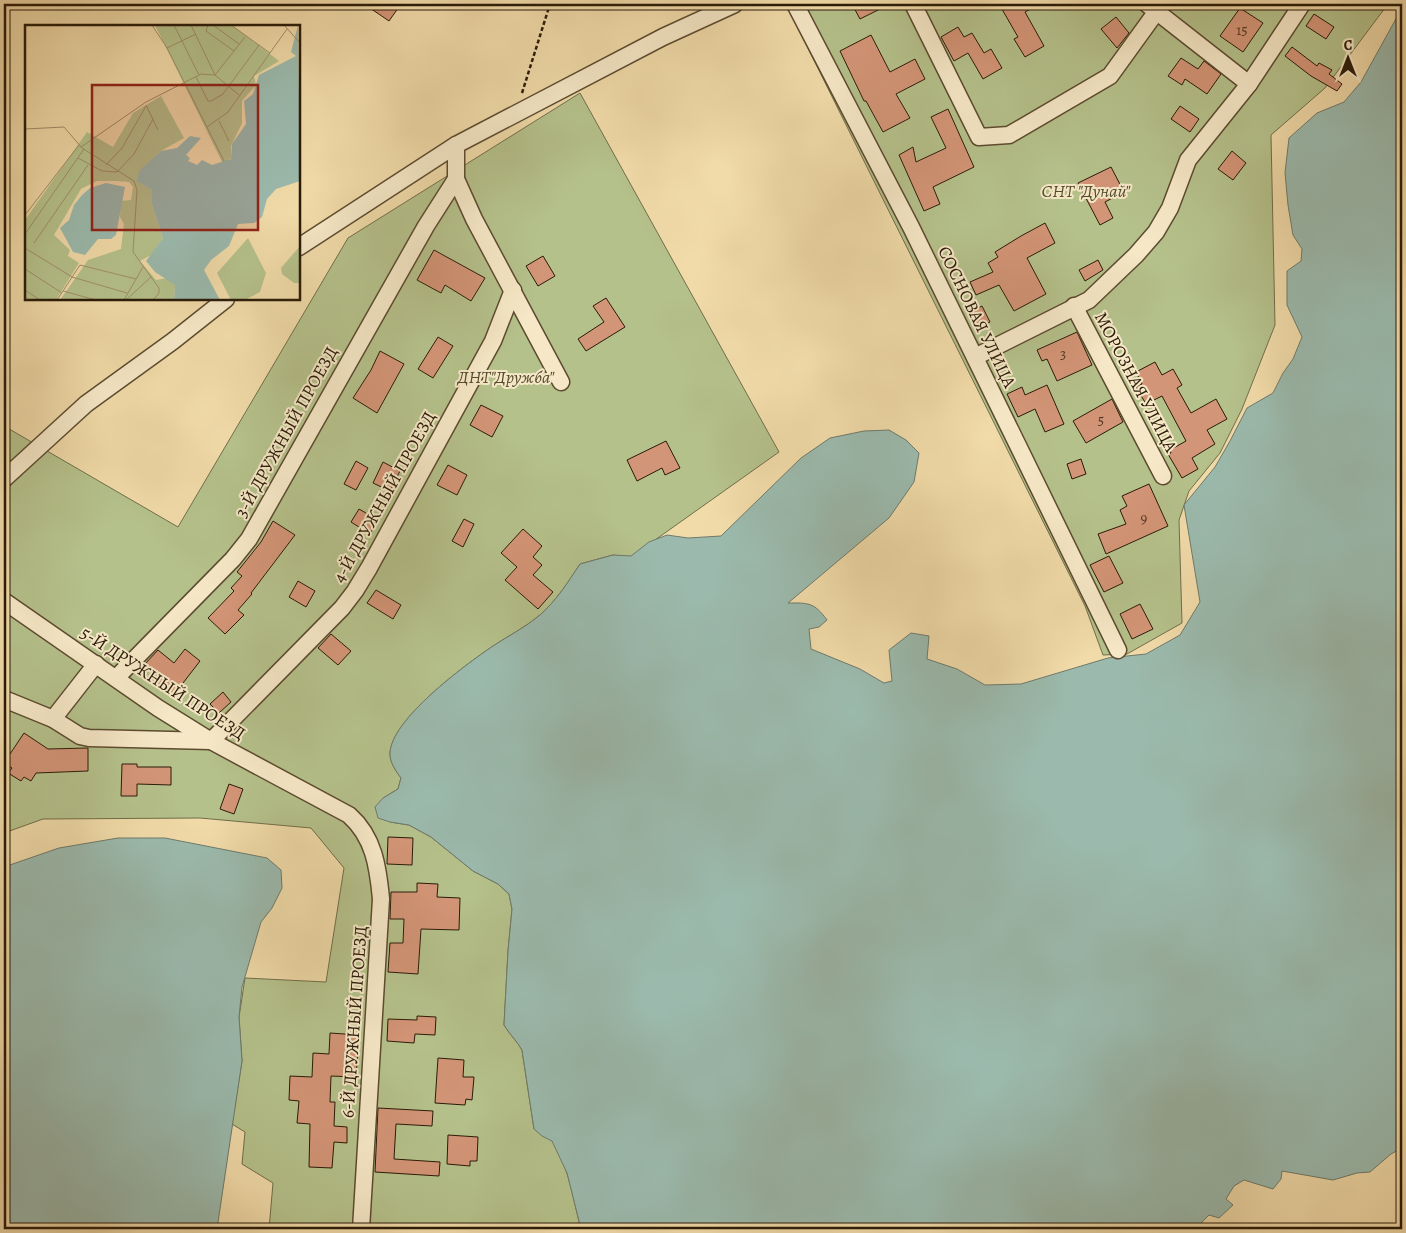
<svg xmlns="http://www.w3.org/2000/svg" width="1406" height="1233" font-family="Alegreya,serif">
	<style>
		.green { fill: #b5c18b; stroke: #706e4a }
		.water { fill: #9bbaad; stroke: #6e7a6b }
		.building { fill: #d39577; stroke: #2a1b08 }
		.lines { fill: none; stroke-linecap: round; stroke-linejoin: round }
		.minor-casing { stroke: #5c4b30; stroke-width: 19 }
		.path { stroke: #2a1b08; stroke-width: 2.5; stroke-dasharray: 4 2.5; stroke-linecap: butt }
		.minor { stroke: #f6e8c7; stroke-width: 16 }
		.labels { text-anchor: middle; dominant-baseline: central; stroke-width: 4; stroke-linejoin: round; paint-order: stroke }
		.number-label { font-size: 15px; fill: #543a24 }
		.park-label { font-size: 18px; font-style: italic; fill: #544d2f; stroke: #f6e8c7 }
		.street-label { font-size: 18px; fill: #2a1b08; stroke: #f6e8c7 }
		.inset-road { fill: none; stroke: #a18e69; stroke-width: 1 }
		.view { fill: #8f2418; fill-opacity: 0.15; stroke: #8f2418; stroke-width: 2.5 }
		.inset-edge { fill: none; stroke: #2a1b08; stroke-width: 2.5 }
	</style>
	<rect width="100%" height="100%" fill="#f1dba9"/>
	<filter id="stains"><feTurbulence type="fractalNoise" baseFrequency=".004" numOctaves="4"/><feColorMatrix values="0 0 0 0 .2 0 0 0 0 .09 0 0 0 0 .02 0 0 0 .5 -.17"/></filter>
	<radialGradient id="worn" r=".72"><stop offset=".6" stop-color="#630" stop-opacity="0"/><stop offset="1" stop-color="#630" stop-opacity=".3"/></radialGradient>
	<!-- green -->
	<g class="green">
		<polygon points="786,4 1388,4 1325,88 1271,135 1275,325 1242,409 1220,453 1189,491 1179,520 1182,623 1127,654 1103,655 1085,606"/>
		<path d="M 580,93 L 779,452 L 631,557 L 613,555 L 580,564 C 568,582 557,600 540,615 C 526,627 508,636 493,646 C 465,665 390,720 390,754 C 390,763 396,771 401,778 L 398,789 L 383,798 L 390,822 L 409,825 L 431,837 L 473,871 L 498,884 L 509,894 L 512,909 L 508,951 L 504,1025 C 510,1035 517,1041 522,1050 L 534,1129 C 539,1133 550,1138 553,1142 C 568,1163 574,1204 581,1229 L 269,1229 L 273,1183 L 242,1164 L 245,1132 L 232,1124 L 242,1061 L 239,1017 L 245,978 L 326,982 L 344,868 L 311,828 L 200,818 L 43,819 L 4,833 L 4,426 L 178,527 L 348,238 Z"/>
	</g>
	<!-- water -->
	<g class="water">
		<path d="M 1402,8 L 1402,1148 L 1391,1154 L 1370,1172 L 1357,1173 L 1333,1180 L 1282,1171 L 1281,1179 L 1273,1189 L 1244,1180 L 1234,1186 L 1226,1199 L 1233,1205 L 1219,1218 L 1209,1215 L 1201,1223 L 1204,1229 L 581,1229 L 567,1173 L 552,1141 L 542,1136 L 534,1129 L 522,1050 C 517,1041 510,1035 504,1025 L 508,951 L 512,909 L 509,894 L 498,884 L 473,871 L 431,837 L 409,825 L 390,822 L 378,818 L 375,807 L 383,798 L 398,789 L 401,778 C 396,771 390,763 390,754 C 390,720 465,665 493,646 C 508,636 526,627 540,615 C 557,600 568,582 580,564 L 613,555 L 631,556 L 649,542 L 667,535 L 688,538 L 721,536 L 801,458 L 830,438 L 864,431 L 889,430 L 906,440 L 919,453 L 914,482 L 889,518 L 788,603 C 808,603 814,602 827,620 L 819,627 L 809,629 L 811,649 L 860,669 L 884,683 L 892,681 L 889,650 L 911,633 L 929,636 L 927,659 L 957,669 L 985,685 L 1021,684 L 1108,658 L 1146,654 L 1180,635 L 1200,602 L 1184,505 L 1215,467 L 1230,441 L 1247,408 L 1273,393 L 1283,373 L 1293,359 L 1302,337 L 1287,305 L 1287,271 L 1301,261 L 1302,249 L 1293,235 L 1288,205 L 1285,173 L 1289,138 L 1317,113 L 1344,102 L 1361,82 Z"/>
		<polygon points="118,838 165,838 267,858 281,870 282,888 272,908 261,922 242,987 239,1017 242,1061 217,1229 4,1229 4,867 59,848"/>
	</g>
	<!-- building -->
	<g class="building">
		<polygon points="364,4 401,4 389,21"/>
		<polygon points="852,4 890,4 860,19"/>
		<polygon points="999,4 1040,4 1025,12 1044,46 1025,57 1014,39 1018,37"/>
		<polygon points="1240,8 1263,23 1243,52 1220,36"/>
		<polygon points="1314,14 1334,27 1326,39 1306,26"/>
		<polygon points="1116,17 1129,33 1117,48 1101,29"/>
		<polygon points="958,27 964,37 972,33 984,53 991,49 1002,68 983,79 968,53 954,61 941,37"/>
		<polygon points="871,35 890,72 915,59 925,79 896,94 910,118 883,132 866,101 864,101 840,51"/>
		<polygon points="1292,47 1317,66 1319,63 1332,70 1329,74 1342,84 1337,91 1311,76 1285,56"/>
		<polygon points="1181,58 1198,69 1204,61 1221,74 1207,94 1185,79 1182,85 1168,76"/>
		<polygon points="1180,106 1199,119 1190,132 1171,119"/>
		<polygon points="948,109 974,167 933,187 940,204 924,211 899,155 913,147 916,162 946,148 931,117"/>
		<polygon points="1232,151 1246,163 1233,180 1218,169"/>
		<polygon points="1111,167 1124,192 1105,202 1113,218 1100,225 1078,183"/>
		<polygon points="1045,223 1055,243 1027,258 1046,294 1014,311 999,285 976,295 970,282 993,272 988,263 998,257 995,252 1021,236"/>
		<polygon points="434,250 485,278 471,301 445,285 441,293 417,280"/>
		<polygon points="543,256 555,276 538,286 526,266"/>
		<polygon points="1098,260 1103,270 1085,281 1079,270"/>
		<polygon points="606,298 625,327 586,351 578,339 604,322 593,306"/>
		<polygon points="982,306 990,322 976,328 968,313"/>
		<polygon points="1077,332 1092,365 1057,381 1047,359 1042,361 1037,350"/>
		<polygon points="438,337 453,346 433,378 418,369"/>
		<polygon points="380,351 404,364 377,413 353,398 371,370"/>
		<polygon points="1155,362 1162,375 1173,369 1182,385 1177,388 1191,413 1216,399 1227,419 1207,430 1215,444 1192,458 1198,469 1182,478 1168,454 1171,453 1170,450 1186,441 1162,396 1146,404 1136,387 1142,384 1136,372"/>
		<polygon points="1047,385 1064,424 1045,432 1035,409 1018,417 1007,394 1022,387 1025,395"/>
		<polygon points="1112,399 1123,422 1086,443 1073,421"/>
		<polygon points="481,405 503,416 492,437 470,425"/>
		<polygon points="666,441 680,468 665,475 662,468 637,481 627,460"/>
		<polygon points="1081,459 1086,474 1072,479 1067,464"/>
		<polygon points="356,461 368,468 356,490 344,484"/>
		<polygon points="383,462 400,471 390,491 373,483"/>
		<polygon points="448,465 467,475 457,495 437,485"/>
		<polygon points="1149,484 1168,526 1106,554 1098,534 1126,524 1120,510 1127,506 1122,496"/>
		<polygon points="359,509 378,520 370,534 351,522"/>
		<polygon points="464,519 474,524 463,547 452,541"/>
		<polygon points="273,521 295,535 251,593 252,594 238,610 244,615 225,634 208,618 234,591 231,588 242,576 237,572 261,542"/>
		<polygon points="523,529 542,546 533,557 542,565 533,575 553,592 538,609 505,580 517,567 501,553"/>
		<polygon points="1109,556 1123,583 1104,592 1090,565"/>
		<polygon points="298,581 315,591 306,607 289,597"/>
		<polygon points="376,590 401,605 393,619 367,603"/>
		<polygon points="1140,604 1153,629 1132,639 1120,614"/>
		<polygon points="331,634 351,651 338,665 318,648"/>
		<polygon points="185,649 200,661 173,696 157,683 161,678 144,665 158,650 174,663"/>
		<polygon points="223,692 231,702 219,713 210,704"/>
		<polygon points="24,733 48,749 88,748 88,771 36,773 31,781 24,777 21,781 8,773 12,768 4,763"/>
		<polygon points="122,764 137,764 137,767 171,767 171,785 137,784 137,796 121,796"/>
		<polygon points="229,784 243,789 234,814 220,809"/>
		<polygon points="388,837 413,838 412,865 387,864"/>
		<polygon points="417,883 438,884 437,897 460,898 459,930 421,929 418,974 388,972 390,943 403,943 404,919 390,919 391,892 417,892"/>
		<polygon points="417,1016 436,1017 435,1035 415,1034 414,1043 387,1041 388,1019 417,1020"/>
		<polygon points="330,1033 359,1035 356,1077 331,1076 330,1102 335,1102 334,1126 347,1127 347,1143 334,1142 332,1168 309,1167 310,1124 297,1123 299,1101 289,1100 290,1076 312,1077 313,1053 329,1054"/>
		<polygon points="438,1058 464,1060 463,1077 474,1077 472,1100 466,1099 465,1105 435,1103"/>
		<polygon points="378,1108 433,1111 432,1126 396,1124 394,1159 440,1162 439,1176 375,1172"/>
		<polygon points="448,1135 478,1137 477,1161 470,1161 470,1166 447,1164"/>
	</g>
	<g class="lines">
		<defs>
			<g id="minor">
				<polyline points="795,4 911,227 1118,650"/>
				<polyline points="913,4 979,137 1009,135 1110,76 1162,4"/>
				<polyline points="1147,4 1249,84"/>
				<polyline points="456,145 456,179 474,219 561,382"/>
				<polyline points="299,247 456,145 663,37 735,4"/>
				<polyline points="1074,306 1163,476"/>
				<polyline points="975,357 1089,300 1136,255 1156,232 1170,208 1188,160 1249,84 1302,4"/>
				<polyline points="4,479 86,404 173,341 226,299"/>
				<path d="M 4,601 L 158,708 L 211,741 L 349,815 C 374,837 378,867 381,899 L 361,1229"/>
				<polyline points="116,678 233,559 249,539 426,226 456,179"/>
				<polyline points="4,699 53,719 80,736 89,738 211,741 342,608 355,591 369,568 493,341 513,290"/>
				<polyline points="53,719 96,664"/>
			</g>
		</defs>
		<!-- minor casing -->
		<use href="#minor" class="minor-casing"/>
		<!-- path -->
		<polyline class="path" points="522,93 550,4"/>
		<!-- minor -->
		<use href="#minor" class="minor"/>
	</g>
	<g class="labels">
		<!-- number labels -->
		<g class="number-label">
			<text x="1242" y="30">15</text>
			<text x="1063" y="354">3</text>
			<text x="1101" y="420">5</text>
			<text x="1144" y="518">9</text>
		</g>
		<!-- park labels -->
		<g class="park-label">
			<text x="1086" y="191">СНТ "Дунай"</text>
			<text x="506" y="377">ДНТ"Дружба"</text>
		</g>
		<!-- street labels -->
		<g class="street-label">
			<text transform="translate(977 317) rotate(64)">СОСНОВАЯ УЛИЦА</text>
			<text transform="translate(1136 382) rotate(62)">МОРОЗНАЯ УЛИЦА</text>
			<text transform="translate(286 432) rotate(-61)">3-Й ДРУЖНЫЙ ПРОЕЗД</text>
			<text transform="translate(384 497) rotate(-61)">4-Й ДРУЖНЫЙ ПРОЕЗД</text>
			<text transform="translate(163 683) rotate(33)">5-Й ДРУЖНЫЙ ПРОЕЗД</text>
			<text transform="translate(354 1022) rotate(-86)">6-Й ДРУЖНЫЙ ПРОЕЗД</text>
		</g>
	</g>
	<!-- overview -->
	<g transform="translate(25 25)">
		<rect width="275" height="275" fill="#f1dba9"/>
		<path d="M 130,0 L 207,0 L 254,36 L 229,51 L 231,60 L 217,76 L 217,98 L 206,121 L 206,133 L 200,137 L 197,137 ZM 136,71 L 159,113 L 136,126 L 114,150 L 113,156 L 127,165 L 127,180 L 138,213 L 126,230 L 115,236 L 131,255 L 142,253 L 150,260 L 149,275 L 35,275 L 63,235 L 96,224 L 99,199 L 95,192 L 96,176 L 106,175 L 108,162 L 104,157 L 91,156 L 72,156 L 56,164 L 29,210 L 45,225 L 43,231 L 54,238 L 31,275 L 0,275 L 0,195 L 62,107 L 88,122 L 108,88 ZM 223,213 L 241,248 L 235,267 L 220,275 L 206,275 L 192,248 ZM 275,221 L 275,258 L 269,258 L 257,249 L 256,243 Z" fill="#b5c18b"/>
		<path d="M 273,0 L 275,156 L 251,164 L 242,174 L 237,192 L 229,198 L 213,199 L 204,221 L 186,235 L 179,245 L 195,275 L 149,275 L 150,260 L 130,247 L 121,236 L 138,213 L 127,180 L 127,165 L 112,156 L 114,146 L 136,126 L 152,123 L 165,111 L 176,113 L 161,130 L 165,133 L 163,136 L 172,140 L 177,135 L 187,140 L 206,134 L 207,119 L 221,99 L 219,76 L 228,69 L 234,50 L 271,31 L 266,27 ZM 81,158 L 100,162 L 91,210 L 86,214 L 73,214 L 60,230 L 48,227 L 35,203 L 44,195 L 49,180 L 57,170 L 65,163 Z" fill="#9bbaad"/>
		<path class="inset-road" d="M 127,0 L 142,23 L 199,136M 149,0 L 174,50M 166,0 L 190,50 L 214,70M 183,0 L 181,6 L 209,26M 188,0 L 214,19M 206,0 L 245,28M 259,0 L 275,18M 142,23 L 171,9M 171,52 L 183,76 L 186,76 L 198,69 L 234,20M 121,80 L 133,105M 194,96 L 204,116M 182,102 L 203,87 L 262,4M 0,104 L 39,102 L 57,123 L 109,156 L 112,165 L 108,227 L 134,263 L 134,268 L 128,275M 56,122 L 121,77 L 176,49 L 190,50 L 220,12M 53,133 L 77,146 L 92,147 L 109,129 L 128,94M 81,140 L 97,123 L 121,81M 0,190 L 54,120M 0,209 L 59,124M 9,218 L 63,140M 0,223 L 47,252 L 102,268M 0,244 L 37,268M 0,265 L 15,275M 38,266 L 71,275M 32,275 L 55,240 L 111,254M 99,275 L 118,242M 101,275 L 126,252"/>
		<path class="view" d="M 67,60 L 233,60 L 233,205 L 67,205 Z"/>
		<rect width="275" height="275" class="inset-edge"/>
	</g>
	<!-- margin -->
	<rect width="1406" height="1233" fill="none" stroke="#f1dba9" stroke-width="20"/>
	<rect x="5" y="5" width="1396" height="1223" fill="none" stroke="#2a1b08" stroke-width="2.5"/>
	<rect x="10" y="10" width="1386" height="1213" fill="none" stroke="#2a1b08"/>
	<!-- north arrow -->
	<g transform="translate(1348 58)" stroke="#f6e8c7" stroke-width="4" paint-order="stroke">
	<path d="M0-4L9 19L0 12L-9 19Z" fill="#2a1b08"/>
	<text y="-8" font-size="14" font-weight="bold" text-anchor="middle" fill="#2a1b08">С</text>
	</g>
	<rect width="100%" height="100%" filter="url(#stains)"/>
	<rect width="100%" height="100%" fill="url(#worn)"/>
</svg>
